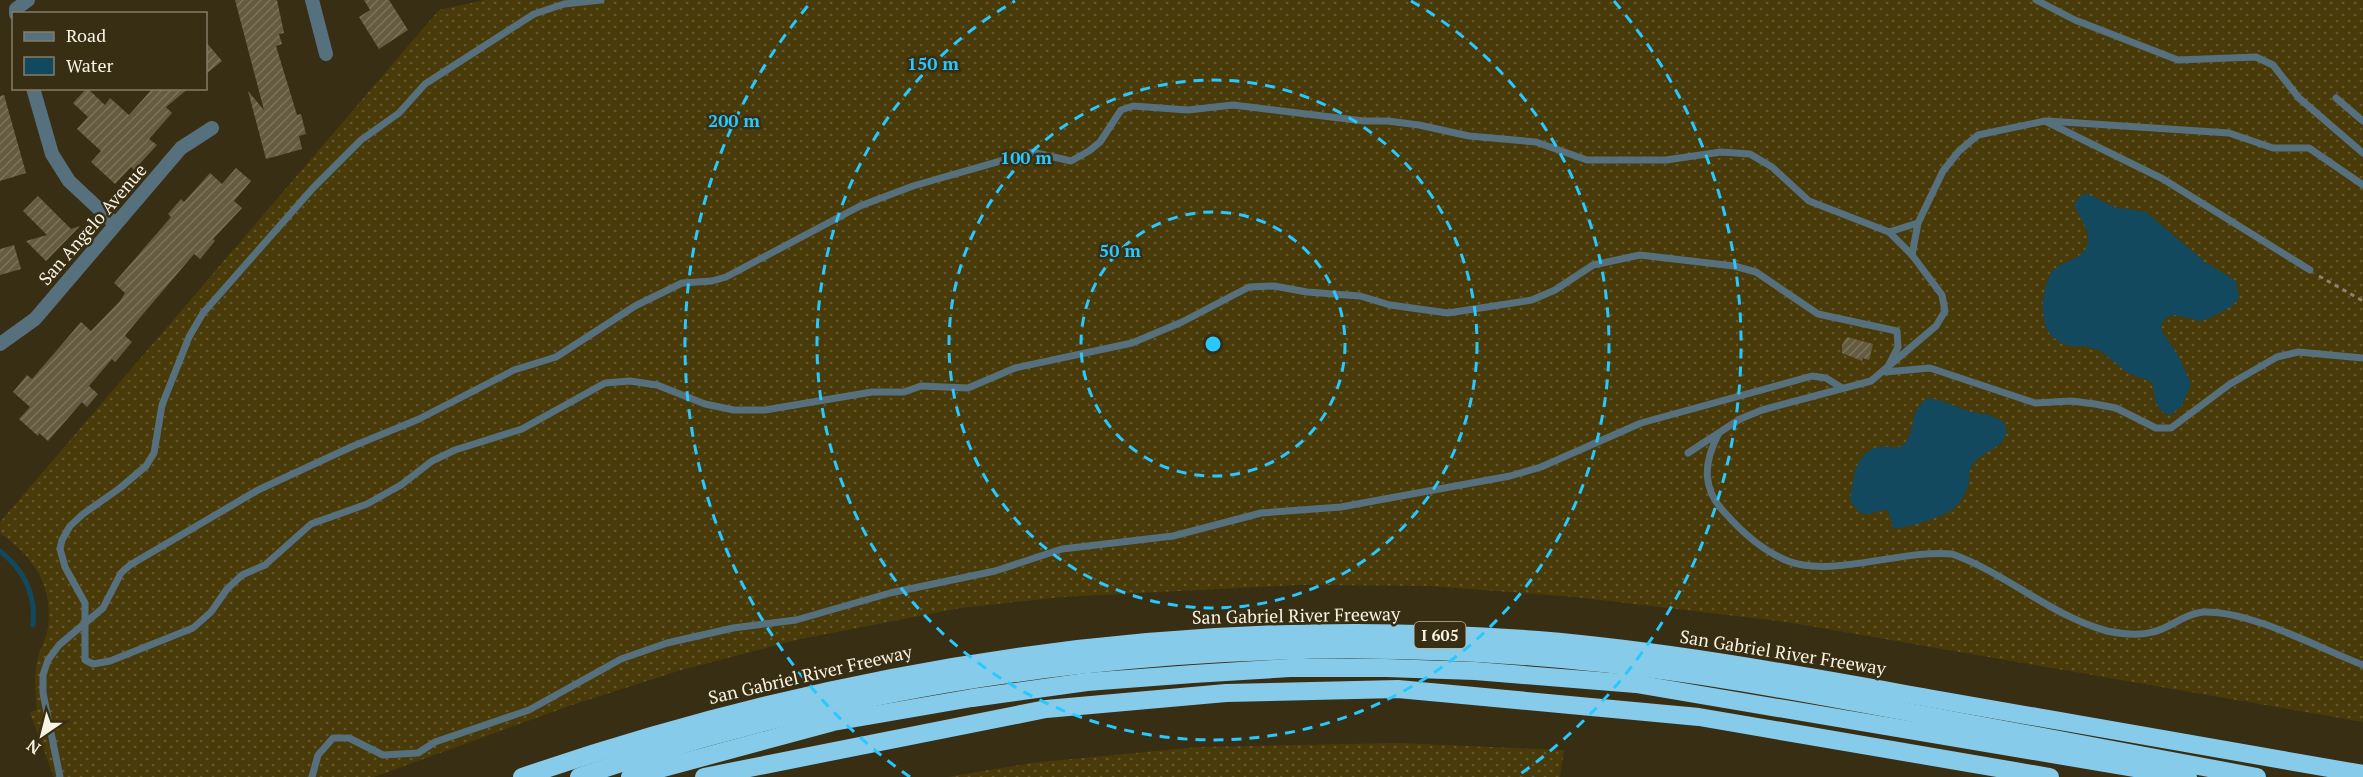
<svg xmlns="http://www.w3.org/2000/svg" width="2363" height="777" font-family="'PT Serif',serif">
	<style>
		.grass { fill: url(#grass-dots) }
		.water { fill: #12495e }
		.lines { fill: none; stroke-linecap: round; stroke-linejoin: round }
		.stream { stroke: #12495e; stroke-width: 5 }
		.building { fill: url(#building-hatch) }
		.path { stroke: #8a826d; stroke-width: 3; stroke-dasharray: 4.5 4.5; stroke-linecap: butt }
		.service { stroke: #56717d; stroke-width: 7 }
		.minor { stroke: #56717d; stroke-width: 14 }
		.motorway { stroke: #87cbea; stroke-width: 18 }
		.ring { fill: none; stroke: #29c8ff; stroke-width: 3; stroke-dasharray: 10 8 }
		.labels { text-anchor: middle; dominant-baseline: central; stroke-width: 5; stroke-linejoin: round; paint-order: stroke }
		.shield { fill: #372e14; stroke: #bfb8a5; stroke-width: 1.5 }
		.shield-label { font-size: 16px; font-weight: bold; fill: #f9f3e3 }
		.street-label { font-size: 18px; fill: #f9f3e3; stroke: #372e14 }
		.centre { fill: #29c8ff; stroke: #372e14; stroke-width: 3 }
		.ring-label { font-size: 18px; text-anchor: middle; font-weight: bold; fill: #29c8ff; stroke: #372e14; stroke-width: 5; stroke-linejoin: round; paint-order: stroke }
	</style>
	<defs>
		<pattern id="grass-dots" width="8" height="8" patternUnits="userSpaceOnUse" patternTransform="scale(1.5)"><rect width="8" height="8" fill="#493a0a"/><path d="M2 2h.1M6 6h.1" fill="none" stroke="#64572e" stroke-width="1.8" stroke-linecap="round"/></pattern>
		<pattern id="building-hatch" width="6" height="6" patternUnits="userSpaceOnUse" patternTransform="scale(1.5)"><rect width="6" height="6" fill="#655b40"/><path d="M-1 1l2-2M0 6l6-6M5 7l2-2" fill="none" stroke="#7c735b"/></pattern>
	</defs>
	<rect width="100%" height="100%" fill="#372e14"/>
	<!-- grass -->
	<g class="grass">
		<path d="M 485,0 L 2363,0 L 2363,722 L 1787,622 L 1575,597 L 1430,586 L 1298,585 L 1062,597 L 960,608 L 796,640 L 678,671 L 569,706 L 374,777 L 54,777 L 30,713 L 37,709 C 35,690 33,673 39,654 C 42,645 47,636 48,627 C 53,584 33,557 0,533 L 0,522 L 439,10 Z"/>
		<polygon points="1398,743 1564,750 1560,777 947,777 1031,763 1197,747"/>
	</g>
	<!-- water -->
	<g class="water">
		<path d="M 2088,194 L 2114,207 L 2146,212 L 2205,262 L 2236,281 L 2239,298 L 2232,306 L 2210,318 L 2201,321 L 2175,315 L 2167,317 L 2161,324 L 2162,331 L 2179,357 L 2191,384 L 2182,405 L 2171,415 C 2154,412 2155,396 2152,382 C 2144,378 2134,377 2127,372 C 2116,365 2105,351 2092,348 C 2077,343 2072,352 2053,337 C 2038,325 2041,287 2052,272 C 2060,261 2080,261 2086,248 C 2093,231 2080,219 2074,205 L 2081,195 Z"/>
		<path d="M 1928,398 C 1944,400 1950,405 1965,410 C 1979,415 1992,412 2005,424 C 2012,447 1984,449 1973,464 C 1968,471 1970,478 1968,486 C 1966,494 1959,504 1953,509 C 1944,516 1904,530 1893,528 L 1888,510 C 1869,510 1865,524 1850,500 C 1853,480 1855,450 1880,447 C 1890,446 1899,451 1906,442 C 1917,428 1907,413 1928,398 Z"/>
	</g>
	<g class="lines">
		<!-- stream -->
		<path class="stream" d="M 0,551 C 24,570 36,595 33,625"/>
	</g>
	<!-- building -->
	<g class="building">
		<polygon points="235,0 277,0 284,33 279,34 282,44 276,46 297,115 301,114 306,134 299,136 302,149 266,159 248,91 264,110"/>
		<polygon points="364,0 389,0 408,30 379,49 359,17 370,10"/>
		<polygon points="206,42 222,61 206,74"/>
		<polygon points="87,88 105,105 110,98 129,115 153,88 189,88 166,107 172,113 149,139 157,145 134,170 131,167 115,184 91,162 101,151 77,129 88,117 73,103"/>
		<polygon points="4,95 26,173 0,181 0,96"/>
		<polygon points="236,168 251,181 234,201 242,208 213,239 215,241 200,259 194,254 127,333 125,336 132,342 115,362 112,359 89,386 98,394 87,407 82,402 48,441 39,433 38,436 19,419 30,407 13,392 27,375 32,379 81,322 91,331 120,301 125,293 114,283 171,217 168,214 181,199 184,202 210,173 222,184"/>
		<polygon points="38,196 71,229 80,226 46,261 26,241 47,235 23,211"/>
		<polygon points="14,245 21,269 0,275 0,249"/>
		<polygon points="1847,337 1873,344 1869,360 1863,358 1862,361 1842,353 1842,345"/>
	</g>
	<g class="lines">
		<!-- path -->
		<polyline class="path" points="2319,276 2363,301"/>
		<!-- service -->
		<g class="service">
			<polyline points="601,0 564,4 534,14 425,84 399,113 361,140 313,188 203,313 189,337 162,405 154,453 146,466 120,488 83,514 70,526 62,540 60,549 65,567 85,603 85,660 93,664 110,661 193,628 211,612 227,589 242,575 265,565 311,524 367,504 401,485 432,461 455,450 522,429 605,383 630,381 657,385 705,404 734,410 765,410 872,392 904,392 921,386 968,388 1015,368 1132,343 1182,322 1249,287 1274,286 1307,292 1360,296 1390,305 1448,313 1532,300 1555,290 1593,265 1640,255 1734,266 1756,272 1818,314 1897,331 1898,347 1885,372 1930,368 2035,403 2071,401 2095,404 2116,408 2156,428 2171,428 2230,384 2277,357 2298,352 2363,358"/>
			<polyline points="2036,0 2075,20 2178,60 2256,57 2273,65 2299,98 2363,153"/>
			<polyline points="2336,98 2363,121"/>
			<polyline points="2048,121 2229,133 2273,148 2309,148 2363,185"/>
			<polyline points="1889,232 1918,223 1943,171 1959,151 1978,135 2045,121 2163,179 2310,270"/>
			<polyline points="1912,255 1918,223"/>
			<path d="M 1718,435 C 1703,464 1702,490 1726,514 C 1742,532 1765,552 1788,561 C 1831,578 1903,549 1952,554 C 2006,573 2051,616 2107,631 C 2122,634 2139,636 2153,632 C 2171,628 2183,614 2203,612 C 2249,610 2319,648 2363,665"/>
			<polyline points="60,777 43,693 43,675 48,660 59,645 103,608 121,573 130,565 258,490 351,447 419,419 514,370 556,357 635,306 682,283 712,281 726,277 860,206 913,186 1032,152 1071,161 1089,151 1100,142 1121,110 1133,106 1188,110 1233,105 1364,121 1388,121 1419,125 1469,136 1536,142 1587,160 1666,160 1721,152 1750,154 1772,167 1809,201 1889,232 1912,255 1942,295 1945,311 1936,326 1871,381 1762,410 1740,419 1688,453"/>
			<polyline points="312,777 318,755 333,738 349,738 383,755 418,753 435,742 529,710 621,659 667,643 733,628 796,620 890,593 995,571 1062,549 1173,536 1261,513 1341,507 1510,476 1541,467 1641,423 1812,376 1826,378 1842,388"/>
		</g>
		<!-- minor -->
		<g class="minor">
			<polyline points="312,0 326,54"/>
			<polyline points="16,14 16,9 28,0"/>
			<polyline points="33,88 52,154 69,181 115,224"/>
			<polyline points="0,344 35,319 181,148 212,128"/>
		</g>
		<!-- motorway -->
		<g class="motorway">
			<path d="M 522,777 C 852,664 1191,613 1538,640 C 1670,651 1799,675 1928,698 C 2073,723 2218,748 2363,774"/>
			<path d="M 579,777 C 901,667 1252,627 1591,662 C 1685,671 1778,688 1870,705 C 1999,728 2128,753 2257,777"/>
			<polyline points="630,777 833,722 972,698 1087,682 1193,674 1290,668 1386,668 1475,671 1636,684 2188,777"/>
			<polyline points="704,777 1046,709 1226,693 1398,689 1699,717 2050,777"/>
		</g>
	</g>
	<!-- distance rings -->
	<g class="ring">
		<circle cx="1213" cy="344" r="132"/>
		<circle cx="1213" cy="344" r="264"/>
		<path d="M1411 1A396 396 0 1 1 1015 1"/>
		<path d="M910 777A528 528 0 0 1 812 1M1614 1A528 528 0 0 1 1516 777"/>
	</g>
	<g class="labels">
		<!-- shield labels -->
		<rect class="shield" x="1414.5" y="622" width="51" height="26" rx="4.5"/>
		<g class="shield-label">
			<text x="1440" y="635">I 605</text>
		</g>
		<!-- street labels -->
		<g class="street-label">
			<text transform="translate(92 224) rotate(-49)">San Angelo Avenue</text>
			<text transform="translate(1296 615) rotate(-1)">San Gabriel River Freeway</text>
			<text transform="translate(1783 652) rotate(9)">San Gabriel River Freeway</text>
			<text transform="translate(810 674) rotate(-13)">San Gabriel River Freeway</text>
		</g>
	</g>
	<circle cx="1213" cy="344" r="9" class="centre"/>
	<g class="ring-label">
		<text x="933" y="70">150 m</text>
		<text x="734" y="127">200 m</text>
		<text x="1026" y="164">100 m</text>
		<text x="1120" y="257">50 m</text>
	</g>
	<!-- legend -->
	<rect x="12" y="12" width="195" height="78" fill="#372e14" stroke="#857d67" stroke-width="1.5"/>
	<rect x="24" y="32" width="30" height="9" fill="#56717d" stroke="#857d67" stroke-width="1.5"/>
	<text x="66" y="42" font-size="18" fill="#f9f3e3">Road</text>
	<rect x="24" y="57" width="30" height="18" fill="#12495e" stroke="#857d67" stroke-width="1.5"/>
	<text x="66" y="72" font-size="18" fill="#f9f3e3">Water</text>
	<!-- north arrow -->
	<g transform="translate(42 735) rotate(215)" stroke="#372e14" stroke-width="4.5" paint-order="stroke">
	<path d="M0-4.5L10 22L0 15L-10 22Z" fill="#f9f3e3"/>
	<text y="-9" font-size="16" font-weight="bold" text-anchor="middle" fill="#f9f3e3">N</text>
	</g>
</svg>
